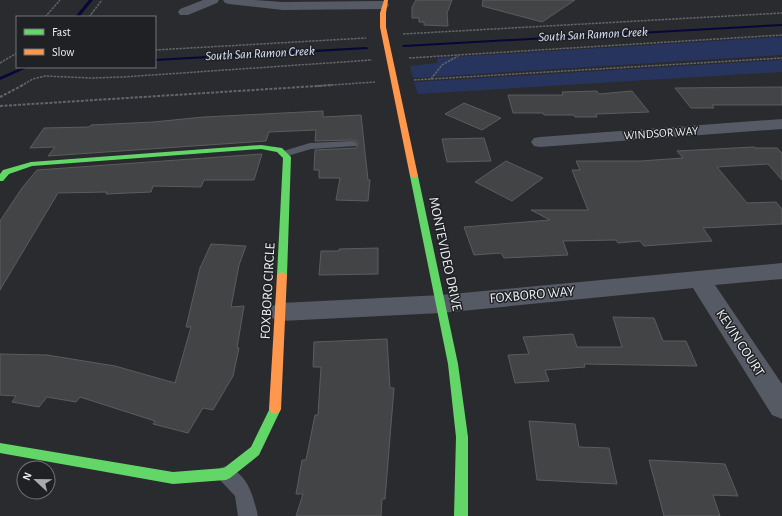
<svg xmlns="http://www.w3.org/2000/svg" width="782" height="516" font-family="'Alegreya Sans',sans-serif">
	<style>
		.green { fill: #27345e }
		.lines { fill: none; stroke-linecap: round; stroke-linejoin: round }
		.stream { fill: #07073a; fill-rule: evenodd }
		.building { fill: #434446; stroke: #5b5c5e }
		.path-far1 { stroke: #62656c; stroke-width: 1.5; stroke-dasharray: 2.5 1; stroke-linecap: butt }
		.path { stroke: #62656c; stroke-width: 2; stroke-dasharray: 3 1.5; stroke-linecap: butt }
		.lane { fill: #565a64; fill-rule: evenodd }
		.street { fill: #565a64; fill-rule: evenodd }
		.fast { fill: #63d668; fill-rule: evenodd }
		.slow { fill: #ff974d; fill-rule: evenodd }
		.labels { text-anchor: middle; dominant-baseline: central; stroke-width: 3; stroke-linejoin: round; paint-order: stroke }
		.far-street-label { font-size: 12px; fill: #eff0f3; stroke: #1f2125 }
		.far-water-label { font-size: 13px; font-style: italic; fill: #dbe4fa; stroke: #1f2125 }
		.street-label { font-size: 14px; fill: #eff0f3; stroke: #1f2125 }
	</style>
	<rect width="100%" height="100%" fill="#2a2b2e"/>
	<!-- green -->
	<g class="green">
		<polygon points="782,37 782,55 413,78 410,66 438,63 437,58"/>
		<polygon points="782,60 782,72 418,94 414,82"/>
	</g>
	<g class="lines">
		<!-- stream -->
		<g class="stream">
			<polygon points="89,0 93,0 79,17 75,17"/>
			<polygon points="782,24 782,26 404,47 402,46 404,45"/>
			<polygon points="366,47 368,48 368,49 155,61 155,59"/>
			<polygon points="23,67 29,67 0,80 0,77"/>
		</g>
	</g>
	<!-- building -->
	<g class="building">
		<polygon points="416,0 452,0 447,13 448,26 424,25 424,22 419,22 419,18 412,18 412,7"/>
		<polygon points="483,0 575,0 542,22 482,6"/>
		<polygon points="782,87 782,105 712,105 714,108 691,108 675,88"/>
		<polygon points="597,91 599,94 632,91 649,112 596,114 597,117 575,117 574,115 544,115 543,113 513,113 508,95 563,95 562,92"/>
		<polygon points="464,103 501,118 482,130 445,114"/>
		<polygon points="323,111 323,117 361,115 368,180 370,180 368,201 336,200 340,178 319,178 319,170 314,170 315,150 356,148 358,143 356,141 352,140 315,141 316,130 269,132 266,141 48,156 55,147 30,148 44,128 89,127 91,125 153,122 204,117"/>
		<polygon points="484,138 491,161 447,162 442,139"/>
		<polygon points="754,147 756,148 777,148 782,153 782,180 768,164 717,167 747,203 776,202 782,209 782,224 703,228 712,241 644,246 640,241 618,243 616,240 563,241 568,255 504,258 501,253 474,255 464,227 550,220 531,210 588,210 572,170 580,170 576,161 641,161 683,158 677,151"/>
		<polygon points="262,154 254,180 204,180 201,187 153,186 151,192 106,194 107,192 58,193 0,290 0,221 22,188 37,170"/>
		<polygon points="506,161 543,178 512,201 475,182"/>
		<polygon points="211,244 246,246 239,265 231,307 244,306 237,348 239,348 233,376 213,410 203,408 188,433 153,424 155,421 80,397 76,402 47,397 39,407 12,402 16,396 0,395 0,354 47,355 115,366 175,383 191,327 186,327 200,268"/>
		<polygon points="378,248 378,274 319,275 321,251 339,251 339,249"/>
		<polygon points="613,317 654,318 663,341 686,341 697,366 584,364 585,367 545,370 549,381 515,383 508,355 529,354 523,337 573,334 577,347 622,347"/>
		<polygon points="387,339 390,388 394,388 385,499 382,499 381,516 296,516 303,494 296,494 302,460 306,460 315,415 318,415 321,367 313,367 314,342"/>
		<polygon points="529,421 575,424 579,447 609,448 617,484 537,480"/>
		<polygon points="649,460 725,464 738,496 713,495 720,516 664,516"/>
	</g>
	<g class="lines">
		<!-- path-far1 -->
		<g class="path-far1">
			<polyline points="45,17 60,0"/>
			<polyline points="89,17 102,0"/>
			<polyline points="403,34 782,13"/>
			<polyline points="155,50 366,38"/>
			<polyline points="409,58 782,35"/>
			<polyline points="0,63 17,53"/>
			<polyline points="431,79 442,65 458,56"/>
			<polyline points="414,80 782,58"/>
			<polyline points="21,86 33,79 45,76 91,78 123,77 372,60"/>
			<polyline points="317,86 375,82"/>
		</g>
		<!-- path -->
		<g class="path">
			<polyline points="0,97 23,85"/>
			<polyline points="0,106 333,85"/>
		</g>
		<!-- lane -->
		<g class="lane">
			<polygon points="352,141 356,142 357,144 356,146 311,149 284,157 279,154 280,152 310,143"/>
			<path d="M 226,466 C 248,474 253,495 258,516 L 238,516 L 235,496 L 220,480 L 217,474 L 220,468 Z"/>
		</g>
		<!-- street -->
		<g class="street">
			<polygon points="203,0 219,0 217,3 188,15 180,15 178,12 180,9"/>
			<polygon points="223,0 254,0 283,2 383,1 387,2 389,5 387,8 383,9 283,10 229,4 225,3"/>
			<polygon points="782,119 782,129 540,147 534,146 531,142 534,138 540,137"/>
			<polygon points="782,263 782,279 715,285 782,384 782,419 772,415 693,288 441,313 281,321 272,318 269,312 272,306 281,303 441,295"/>
		</g>
		<!-- fast -->
		<g class="fast">
			<polygon points="261,145 282,148 291,157 287,275 282,278 277,275 283,158 277,152 261,149 32,166 9,174 3,181 0,181 0,174 3,170 31,162"/>
			<polygon points="411,174 417,174 418,176 458,364 468,437 468,516 454,516 456,437 448,364 410,176"/>
			<polygon points="275,404 279,406 281,409 259,455 230,478 226,480 173,484 0,453 0,443 173,472 224,468 251,447 271,406"/>
		</g>
		<!-- slow -->
		<g class="slow">
			<polygon points="384,0 388,0 386,13 386,27 418,176 414,178 410,176 380,27 380,13"/>
			<polygon points="282,272 287,275 281,409 279,412 275,414 271,412 269,409 277,275"/>
		</g>
	</g>
	<g class="labels">
		<!-- far-street labels -->
		<g class="far-street-label">
			<text transform="translate(661 133) rotate(-4)">WINDSOR WAY</text>
		</g>
		<!-- far-water labels -->
		<g class="far-water-label">
			<text transform="translate(593 35) rotate(-3)">South San Ramon Creek</text>
			<text transform="translate(260 54) rotate(-3)">South San Ramon Creek</text>
		</g>
		<!-- street labels -->
		<g class="street-label">
			<text transform="translate(445 254) rotate(78)">MONTEVIDEO DRIVE</text>
			<text transform="translate(268 291) rotate(-87)">FOXBORO CIRCLE</text>
			<text transform="translate(532 295) rotate(-5)">FOXBORO WAY</text>
			<text transform="translate(740 343) rotate(57)">KEVIN COURT</text>
		</g>
	</g>
	<!-- legend -->
	<rect x="16" y="16" width="140" height="52" fill="#1f2125" stroke="#727477"/>
	<rect x="24" y="29" width="20" height="6" fill="#63d668" stroke="#727477"/>
	<text x="52" y="36" font-size="12" fill="#eff0f3">Fast</text>
	<rect x="24" y="49" width="20" height="6" fill="#ff974d" stroke="#727477"/>
	<text x="52" y="56" font-size="12" fill="#eff0f3">Slow</text>
	<!-- north arrow -->
	<g transform="translate(36 480) rotate(292)"><circle r="19" fill="#1f2125" stroke="#727477"/>
	<path d="M0-3L7 15L0 10L-7 15Z" fill="#aaabae"/>
	<text y="-6" font-size="11" font-weight="bold" text-anchor="middle" fill="#eff0f3">N</text>
	</g>
</svg>
